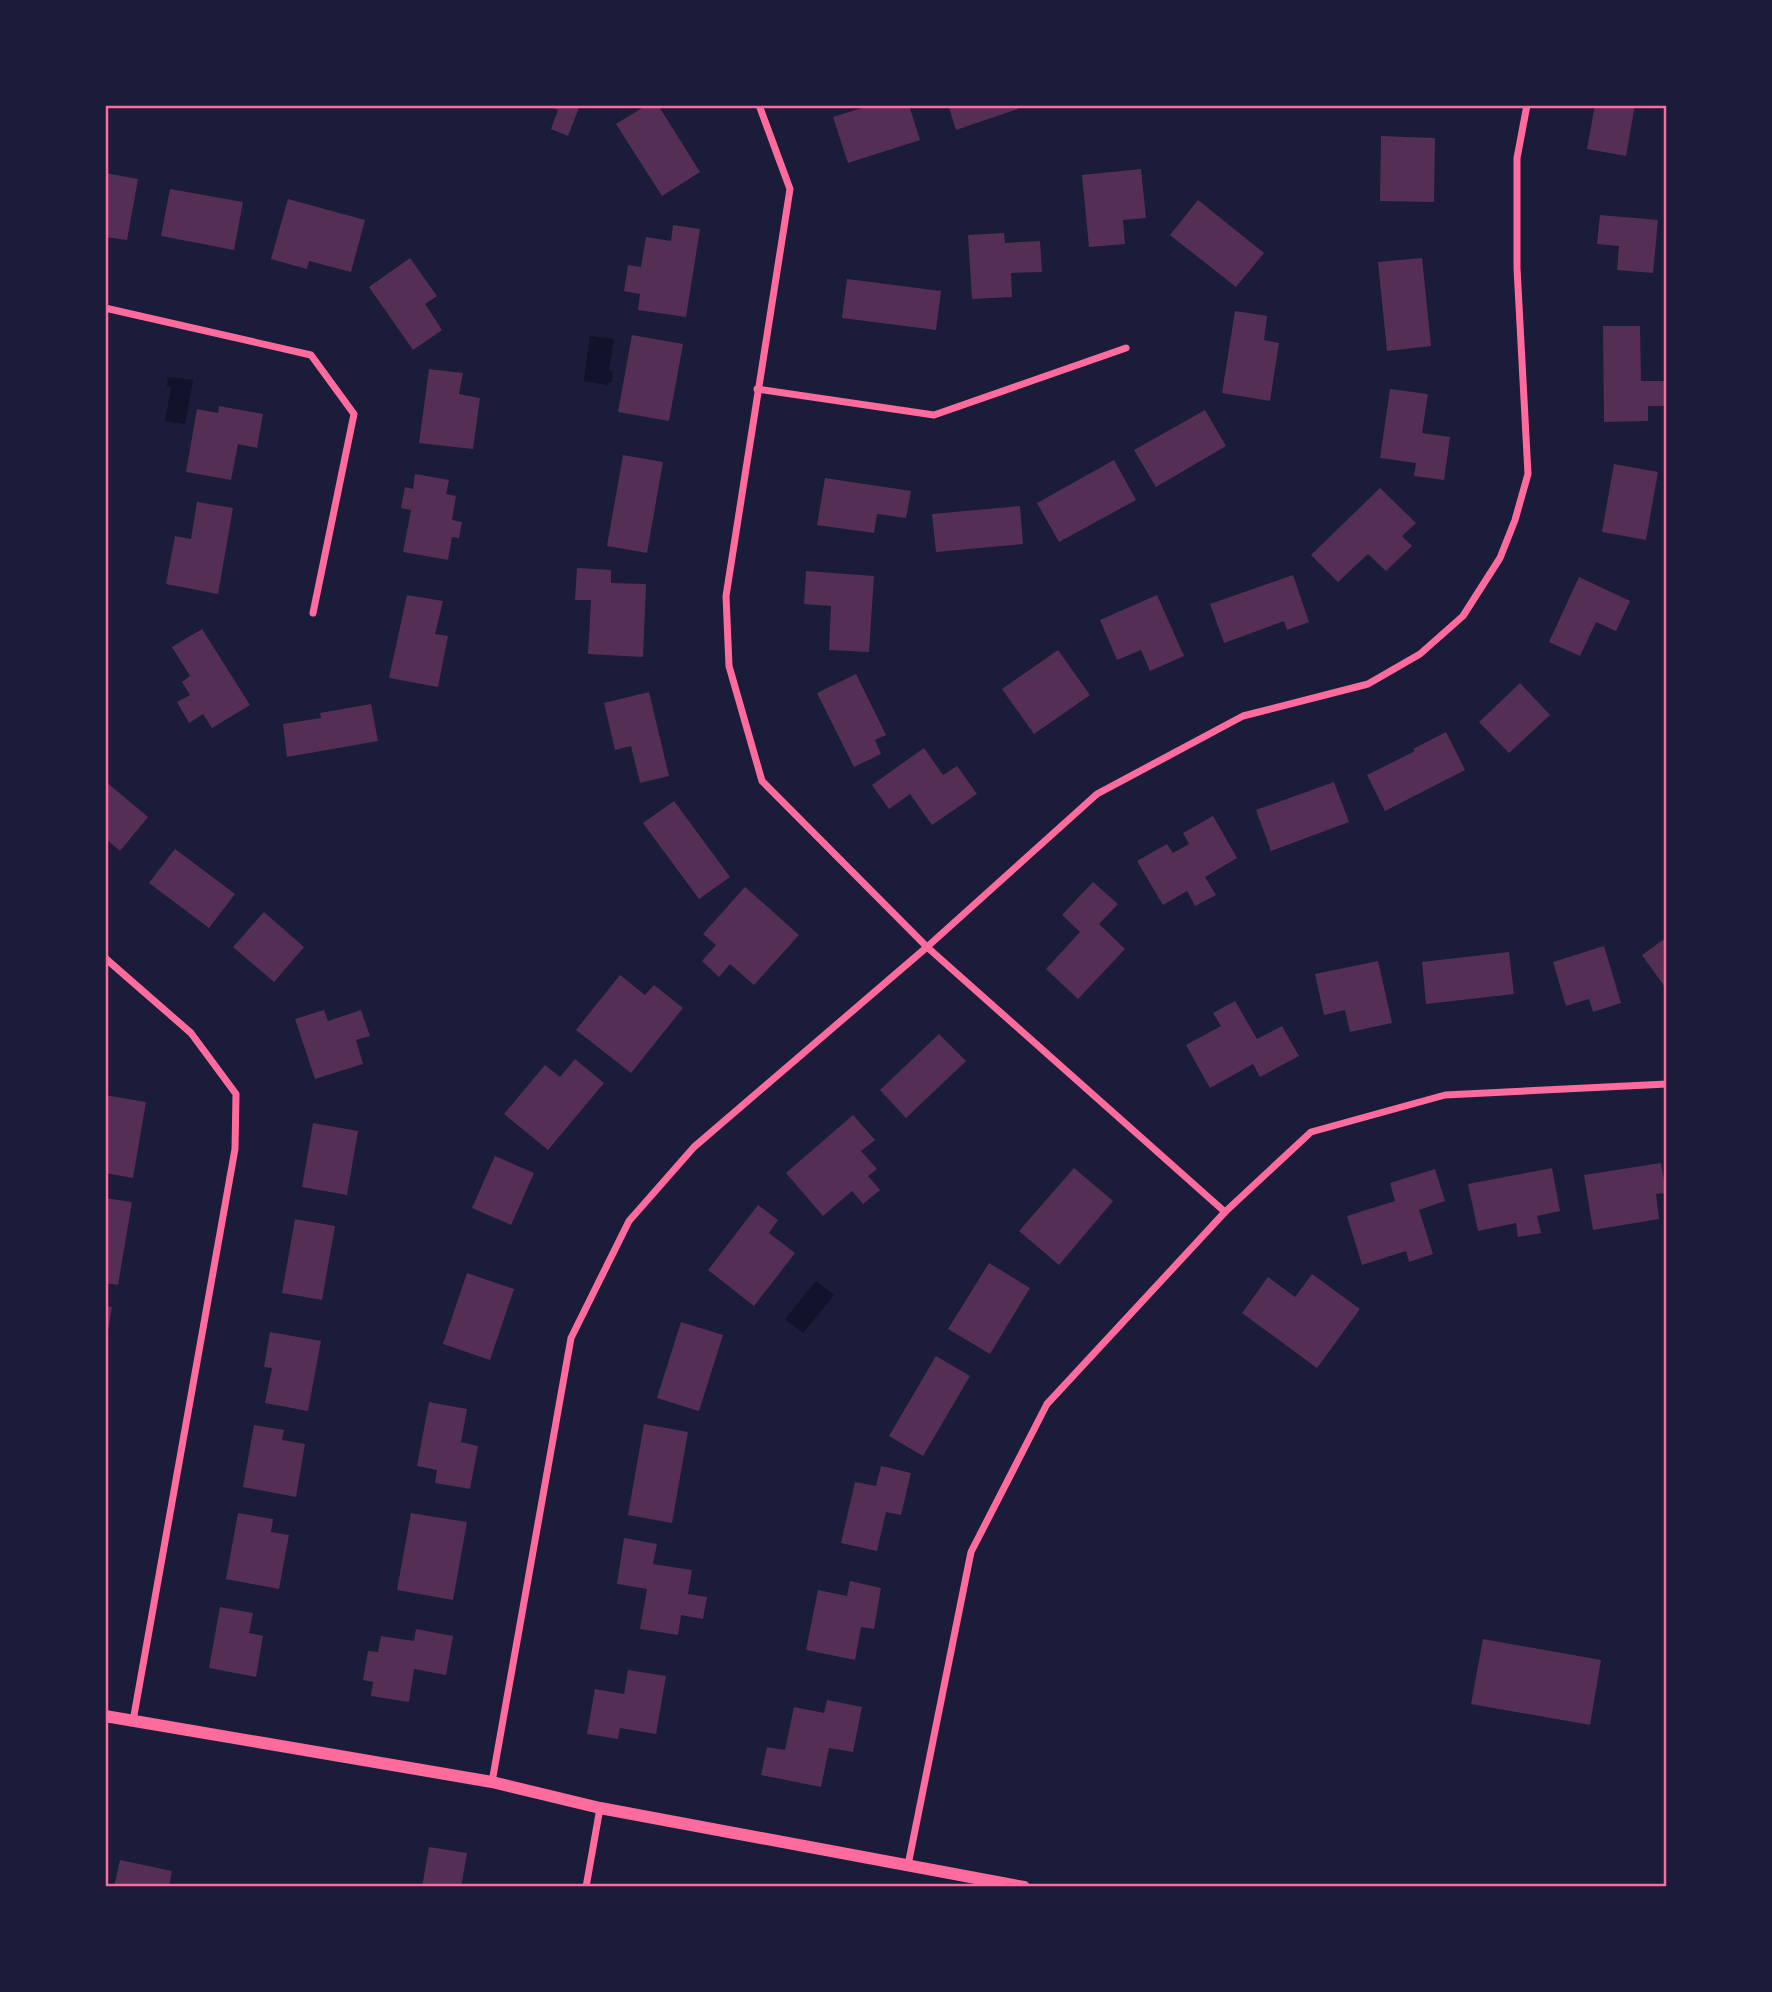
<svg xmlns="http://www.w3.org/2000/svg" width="1772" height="1992" font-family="Overpass,sans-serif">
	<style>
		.water { fill: #12122b }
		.building { fill: #542f53 }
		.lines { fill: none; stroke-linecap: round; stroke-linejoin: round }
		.minor { stroke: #ff6b9d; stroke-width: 7 }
		.tertiary { stroke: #ff6b9d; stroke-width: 12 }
		.neatline { fill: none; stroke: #ff6b9d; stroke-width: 2.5 }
	</style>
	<rect width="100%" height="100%" fill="#1b1b3a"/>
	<!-- water -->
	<g class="water">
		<polygon points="590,336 614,339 609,370 613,372 612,382 609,382 608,385 584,381"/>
		<polygon points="168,377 193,380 185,424 165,421 171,388 167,386"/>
		<polygon points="816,1281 834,1295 803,1333 785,1319"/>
	</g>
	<!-- building -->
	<g class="building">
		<polygon points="544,105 580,105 568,136 551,129 558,110"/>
		<polygon points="647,105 658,105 700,172 662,196 616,124"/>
		<polygon points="872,105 909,105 920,140 848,163 833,117"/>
		<polygon points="948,105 1017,105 1018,109 956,130"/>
		<polygon points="1595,105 1635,105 1626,156 1587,149"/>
		<polygon points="1381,136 1435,138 1434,202 1380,201"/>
		<polygon points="1141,169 1146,218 1123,220 1125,244 1089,247 1082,175"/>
		<polygon points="105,173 138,179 127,240 105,237"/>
		<polygon points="170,189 243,202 234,250 161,236"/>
		<polygon points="288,199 365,220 351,272 309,261 307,269 271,259"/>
		<polygon points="1198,200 1264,253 1236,287 1170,235"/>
		<polygon points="1600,215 1658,220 1653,273 1617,270 1619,246 1597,244"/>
		<polygon points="673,225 700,229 686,317 638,310 640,294 624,291 628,265 641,267 646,237 671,241"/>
		<polygon points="1004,233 1005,243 1040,241 1042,272 1011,273 1012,297 972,299 968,235"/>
		<polygon points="410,258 437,296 425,304 442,330 413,350 369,287"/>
		<polygon points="1422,258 1431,346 1387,351 1378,262"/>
		<polygon points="847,279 941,291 936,330 842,318"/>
		<polygon points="1235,311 1267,316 1264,340 1279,343 1270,401 1222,393"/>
		<polygon points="1603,326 1640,326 1641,381 1666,381 1666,406 1648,406 1648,421 1604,422"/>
		<polygon points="632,335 683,344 669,421 618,412"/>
		<polygon points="429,369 463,373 459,394 480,398 473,449 419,443"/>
		<polygon points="1390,389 1428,394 1422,433 1450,437 1444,480 1414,476 1416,463 1380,458"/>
		<polygon points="219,406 263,414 257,448 238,444 231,480 186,472 197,409 218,413"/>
		<polygon points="1205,410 1226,446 1156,487 1134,450"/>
		<polygon points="623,455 663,462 647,553 607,546"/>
		<polygon points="1114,460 1136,500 1059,542 1037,503"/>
		<polygon points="1614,464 1658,472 1646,540 1602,532"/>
		<polygon points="415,474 449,480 446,494 456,496 452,520 462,522 459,538 452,537 448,560 403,552 411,510 401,508 405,487 413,489"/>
		<polygon points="825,478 911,491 906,518 877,514 874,533 817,525"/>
		<polygon points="1380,488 1416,523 1402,536 1412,546 1386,571 1368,554 1338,582 1311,555"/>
		<polygon points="197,502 233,508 218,594 166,584 175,536 191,539"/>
		<polygon points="1020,506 1023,544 936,552 932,514"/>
		<polygon points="577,568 611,570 611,583 646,584 643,657 588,654 591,600 575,600"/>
		<polygon points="806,571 874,576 869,652 829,650 831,606 804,604"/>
		<polygon points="1293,575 1309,622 1287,630 1284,621 1224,643 1210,604"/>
		<polygon points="1579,577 1630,601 1616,631 1596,622 1580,656 1549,642"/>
		<polygon points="407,595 443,601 435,634 448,636 438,687 389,678"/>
		<polygon points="1157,595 1184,656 1150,671 1141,650 1117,660 1100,620"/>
		<polygon points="202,629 250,705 212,728 203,714 189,723 177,702 190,695 182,682 190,676 172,647"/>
		<polygon points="1058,650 1090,695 1034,734 1002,689"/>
		<polygon points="856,674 886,735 875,740 881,754 854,767 817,693"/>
		<polygon points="1520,683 1550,715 1509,753 1479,722"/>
		<polygon points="649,692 669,776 640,783 631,746 615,750 604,703"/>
		<polygon points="371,704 378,741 287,757 283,724 321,718 320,713"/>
		<polygon points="1446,732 1465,770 1385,811 1367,775 1415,751 1413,749"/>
		<polygon points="924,748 943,775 957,766 977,794 932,825 910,794 889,809 872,785"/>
		<polygon points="105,781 148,817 120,851 105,838"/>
		<polygon points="1334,782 1349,822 1271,851 1256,810"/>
		<polygon points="674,801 730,877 699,899 643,823"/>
		<polygon points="1213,816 1237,858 1205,877 1216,895 1195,906 1187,891 1163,905 1137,861 1167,844 1173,853 1189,844 1183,833"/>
		<polygon points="175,849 235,894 209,928 149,883"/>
		<polygon points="1093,882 1118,904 1099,924 1125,949 1078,999 1046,969 1080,932 1062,915"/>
		<polygon points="745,887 799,935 754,985 730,964 719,977 702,961 716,945 703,934"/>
		<polygon points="264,912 304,947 274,982 233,947"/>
		<polygon points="1667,937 1667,990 1642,955"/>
		<polygon points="1604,946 1621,1003 1593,1012 1589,999 1566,1006 1553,962"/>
		<polygon points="1509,952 1514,994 1426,1004 1422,962"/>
		<polygon points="1378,961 1392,1023 1350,1032 1345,1010 1324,1015 1315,974"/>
		<polygon points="620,975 645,995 654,985 683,1008 631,1073 576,1030"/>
		<polygon points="1235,1001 1257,1039 1282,1026 1299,1056 1260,1077 1253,1064 1210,1088 1186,1045 1221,1026 1213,1013"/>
		<polygon points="324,1010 328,1021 361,1010 370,1036 356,1040 363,1064 315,1079 295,1019"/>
		<polygon points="939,1034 966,1061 906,1118 880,1090"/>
		<polygon points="575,1059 604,1083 548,1150 504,1114 545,1065 560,1077"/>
		<polygon points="105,1095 146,1102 133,1178 105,1173"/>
		<polygon points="853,1115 875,1140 861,1151 877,1169 868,1176 880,1190 863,1204 852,1191 823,1216 786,1173"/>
		<polygon points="313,1123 358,1131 347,1195 302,1187"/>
		<polygon points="495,1156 534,1173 511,1225 472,1208"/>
		<polygon points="1661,1163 1666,1193 1656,1194 1659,1219 1593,1230 1584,1175"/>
		<polygon points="1074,1168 1113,1201 1059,1265 1019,1231"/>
		<polygon points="1552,1168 1560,1211 1537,1216 1541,1233 1518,1237 1516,1223 1478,1231 1468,1184"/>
		<polygon points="1435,1169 1445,1201 1419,1210 1433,1254 1409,1262 1406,1251 1362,1265 1347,1216 1395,1201 1390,1183"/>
		<polygon points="105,1198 132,1202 118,1285 105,1283"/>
		<polygon points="758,1205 778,1220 769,1233 795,1253 754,1306 708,1270"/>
		<polygon points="295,1219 335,1226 322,1300 282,1293"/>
		<polygon points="989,1263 1030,1288 990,1354 948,1329"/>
		<polygon points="467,1273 514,1289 490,1360 443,1344"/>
		<polygon points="1312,1274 1360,1309 1317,1368 1242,1313 1268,1277 1295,1297"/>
		<polygon points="105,1306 112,1307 106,1343 105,1342"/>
		<polygon points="681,1322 723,1335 699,1411 657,1398"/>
		<polygon points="270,1332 321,1341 308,1411 265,1403 272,1368 264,1367"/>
		<polygon points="936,1356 970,1376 923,1456 889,1436"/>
		<polygon points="429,1402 467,1409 461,1442 478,1446 470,1489 435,1483 437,1470 417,1466"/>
		<polygon points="644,1424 688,1432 672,1523 628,1515"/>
		<polygon points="254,1425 284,1430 282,1440 305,1444 296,1497 243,1487"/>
		<polygon points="881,1466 911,1473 901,1515 886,1512 877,1551 841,1543 855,1482 876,1486"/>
		<polygon points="238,1513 273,1519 271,1532 289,1535 279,1589 226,1579"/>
		<polygon points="411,1513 467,1522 453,1600 397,1590"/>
		<polygon points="624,1538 657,1544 653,1564 692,1570 688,1594 707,1597 703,1619 681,1615 678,1635 640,1629 647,1589 617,1584"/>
		<polygon points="850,1581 881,1588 874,1629 861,1627 855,1660 806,1650 818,1590 847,1596"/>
		<polygon points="220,1607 253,1613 249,1633 263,1636 256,1677 209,1668"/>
		<polygon points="416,1629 453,1636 446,1675 414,1669 409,1702 371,1696 373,1682 363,1680 368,1651 378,1652 381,1636 414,1641"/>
		<polygon points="1483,1639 1601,1660 1590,1725 1471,1704"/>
		<polygon points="628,1670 666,1676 656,1734 620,1728 618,1739 587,1734 595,1689 624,1694"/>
		<polygon points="827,1700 862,1707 853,1752 829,1748 821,1787 761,1775 767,1747 785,1750 794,1707 824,1713"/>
		<polygon points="429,1847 467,1853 461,1887 422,1887"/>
		<polygon points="120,1860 172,1871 169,1887 114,1887"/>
	</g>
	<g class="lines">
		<!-- minor -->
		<g class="minor">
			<polyline points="759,105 790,189 726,596 729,666 762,781 927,947 1225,1212"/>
			<polyline points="105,308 311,355 354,414 313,613"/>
			<polyline points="757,389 934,415 1126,348"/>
			<polyline points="105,958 191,1033 236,1094 235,1149 133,1721"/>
			<polyline points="492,1782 571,1338 629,1221 694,1147 927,947 1097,794 1243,716 1368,684 1420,654 1463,616 1500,558 1515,520 1528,474 1517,268 1517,158 1527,105"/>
			<polyline points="908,1865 971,1552 1047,1404 1225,1212 1311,1132 1445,1095 1667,1084"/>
			<polyline points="586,1887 600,1808"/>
		</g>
		<!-- tertiary -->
		<polyline class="tertiary" points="105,1716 492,1782 600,1808 1024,1887"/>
	</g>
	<!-- border -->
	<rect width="1772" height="1992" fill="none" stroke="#1b1b3a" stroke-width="214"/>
	<rect x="107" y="107" width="1558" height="1778" class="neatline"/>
</svg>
